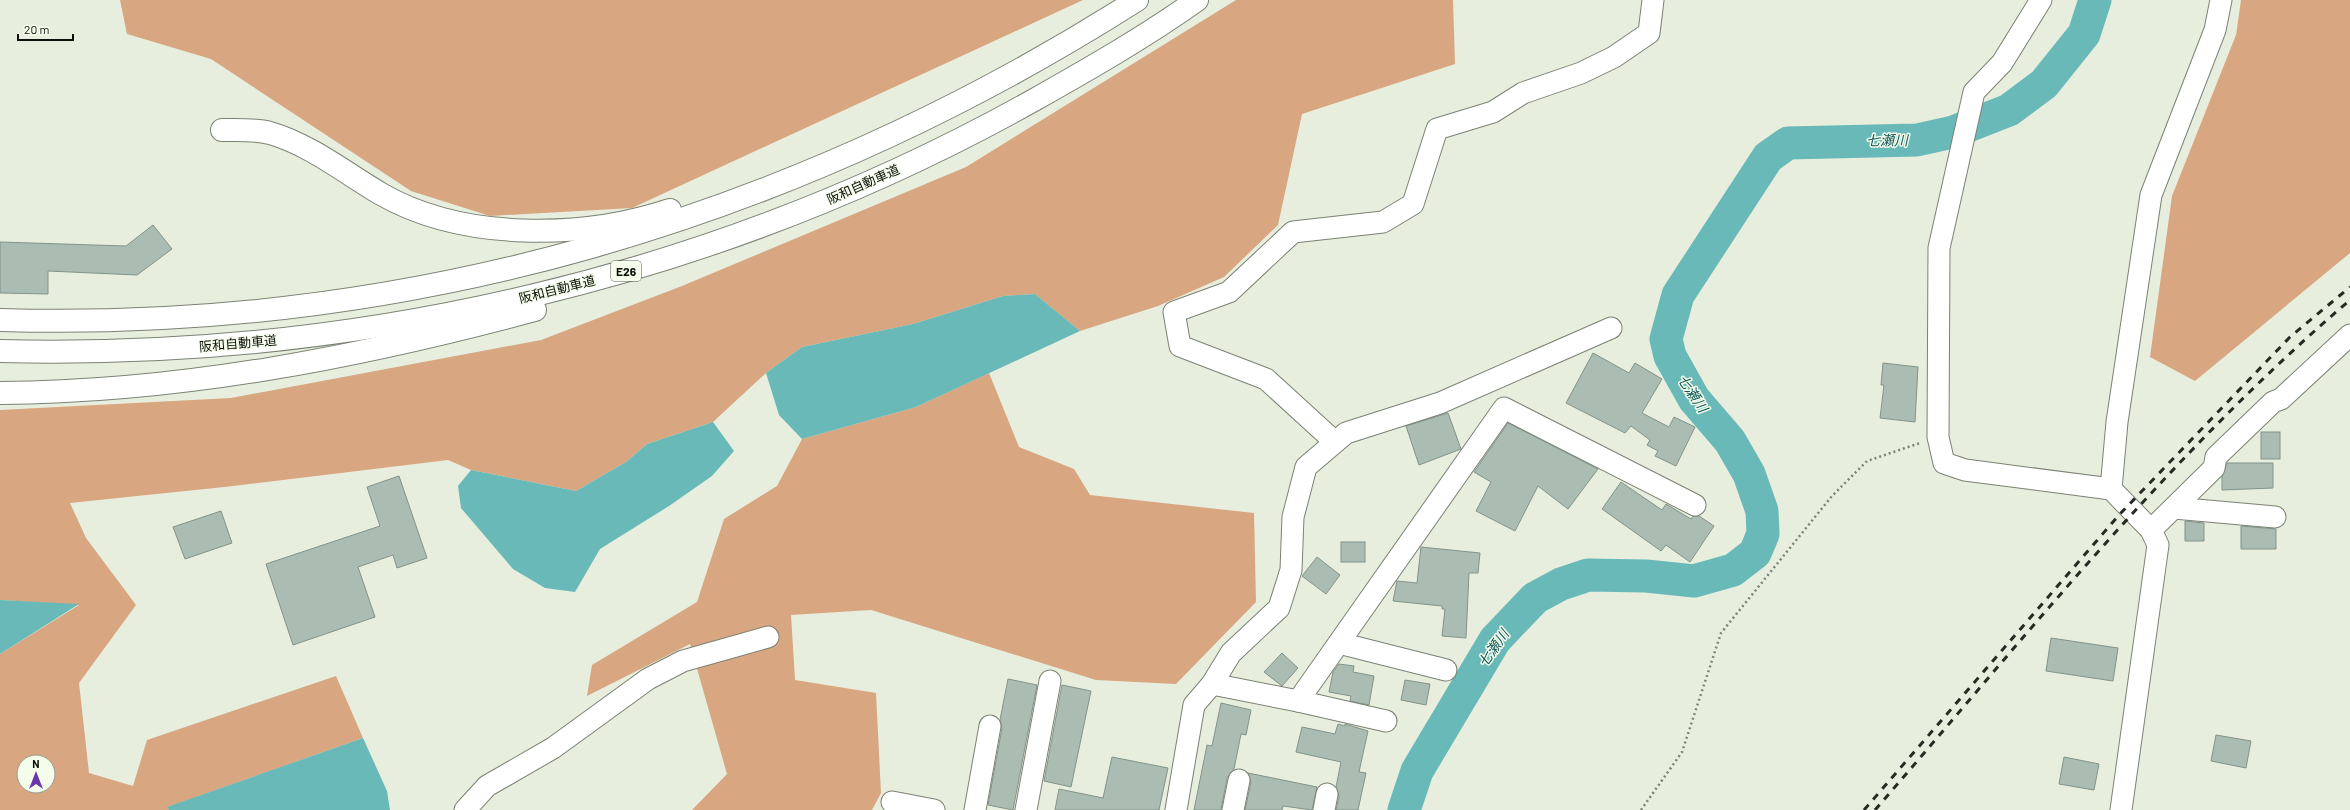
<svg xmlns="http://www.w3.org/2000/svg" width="2350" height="810" font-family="Barlow,'Noto Sans JP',sans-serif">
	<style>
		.forest { fill: #d8a680; fill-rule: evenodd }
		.water { fill: #69b9b9 }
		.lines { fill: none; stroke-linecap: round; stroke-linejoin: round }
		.river { stroke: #69b9b9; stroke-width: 33 }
		.building { fill: #abbdb3; stroke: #82938a }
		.minor-casing { stroke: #7b8273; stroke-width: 23 }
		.motorway-casing { stroke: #7b8273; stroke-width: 24 }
		.path { stroke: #7c8176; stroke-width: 2.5; stroke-dasharray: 2 3; stroke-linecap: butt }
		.minor { stroke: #fff; stroke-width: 21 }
		.motorway { stroke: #fff; stroke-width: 22 }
		.rail { stroke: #272a23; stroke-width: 3; stroke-dasharray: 7 7; stroke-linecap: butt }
		.labels { text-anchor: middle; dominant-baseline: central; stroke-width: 3; stroke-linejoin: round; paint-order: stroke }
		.shield { fill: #f4fceb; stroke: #52564d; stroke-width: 1 }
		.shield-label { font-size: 12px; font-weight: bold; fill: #0c0f09 }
		.street-label { font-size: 13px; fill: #0c0f09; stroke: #f4fceb }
		.water-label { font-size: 14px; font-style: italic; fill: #105657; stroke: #f4fceb }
	</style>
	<rect width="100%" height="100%" fill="#e7eede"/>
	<!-- forest -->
	<g class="forest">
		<polygon points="120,0 1083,0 632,208 490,216 411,191 211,59 127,34"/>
		<path d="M 1236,0 L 1453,0 L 1455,64 L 1302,114 L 1278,225 L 1224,277 L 1158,306 L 1080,331 L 1035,294 L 1003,296 L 913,324 L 802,347 L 766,373 L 713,422 L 647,444 L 626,462 L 576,491 L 471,470 L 448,460 L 224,487 L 70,503 L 86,538 L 136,605 L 79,683 L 89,773 L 133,786 L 147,740 L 336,676 L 363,738 L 168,807 L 169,810 L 0,810 L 0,654 L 79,605 L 0,600 L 0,410 L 231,398 L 541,340 L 682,286 L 966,167 ZM 24,762 L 48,762 L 48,786 L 24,786 Z"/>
		<polygon points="2241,0 2350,0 2350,253 2195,381 2150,357 2172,196 2236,35"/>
		<polygon points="989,373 1019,447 1074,469 1090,495 1254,513 1256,602 1176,684 1096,680 871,610 791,615 795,680 876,693 881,793 872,810 692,810 727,774 690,644 587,696 592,665 697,602 724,519 777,486 802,439 916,407"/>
	</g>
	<!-- water -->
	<g class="water">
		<polygon points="1035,294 1080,331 916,407 802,439 779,415 766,373 802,347 913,324 1003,296"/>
		<polygon points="713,422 734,451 712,476 669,506 600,549 575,592 545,588 513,569 461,508 458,486 471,470 576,491 626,462 647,444"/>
		<polygon points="0,600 79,604 0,654"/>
		<polygon points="363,738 387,791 390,810 169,810 167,807"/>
	</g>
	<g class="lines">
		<!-- river -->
		<polyline class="river" points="1404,810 1417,771 1495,640 1535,598 1561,584 1588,575 1646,576 1694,581 1733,570 1755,553 1763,534 1762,511 1749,474 1730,441 1694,399 1670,356 1666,339 1678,295 1768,157 1788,143 1917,140 1953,132 2009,110 2044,84 2084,34 2095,0"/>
	</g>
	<!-- building -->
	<g class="building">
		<polygon points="153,225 172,249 137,275 48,271 48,294 0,293 0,242 126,246"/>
		<polygon points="1593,353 1629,373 1635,363 1662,379 1642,413 1669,427 1674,417 1695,427 1676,466 1655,456 1658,451 1647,445 1650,440 1631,426 1625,433 1566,403"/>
		<polygon points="1883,363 1918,367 1915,422 1880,418 1884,385 1881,385"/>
		<polygon points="1448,413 1461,449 1419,465 1406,426"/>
		<polygon points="1508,423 1598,469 1568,509 1538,486 1515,531 1476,511 1491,482 1474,472"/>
		<rect x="2261" y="432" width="19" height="27"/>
		<polygon points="2227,463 2273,463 2273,488 2222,490 2222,477"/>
		<polygon points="399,476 427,558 397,568 393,555 358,567 375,617 293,645 266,564 380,526 367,487"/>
		<polygon points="1621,482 1662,510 1666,504 1691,519 1693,516 1699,516 1714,526 1690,562 1666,545 1661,551 1602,509"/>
		<polygon points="221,511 232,543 185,559 173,527"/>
		<polygon points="2185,521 2204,523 2204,541 2185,541"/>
		<polygon points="2241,526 2276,529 2276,549 2241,549"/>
		<rect x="1341" y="542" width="24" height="20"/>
		<polygon points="1421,547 1480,553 1478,573 1469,573 1466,638 1442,636 1445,609 1442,609 1442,606 1393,601 1397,581 1417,583"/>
		<polygon points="1317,557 1340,575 1326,594 1302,576"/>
		<polygon points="2051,638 2118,648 2113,681 2046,671"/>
		<polygon points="1282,653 1298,668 1282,686 1264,672"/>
		<polygon points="1339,664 1354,666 1353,672 1374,676 1369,705 1350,701 1351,696 1329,692 1333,672"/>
		<polygon points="1008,679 1037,685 1013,810 988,805 1002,728 1000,720"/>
		<polygon points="1405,680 1430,684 1426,705 1401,700"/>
		<polygon points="1062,685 1091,691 1071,787 1044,781"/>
		<polygon points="1221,703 1251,710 1246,735 1241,734 1234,769 1227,778 1221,810 1194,810 1207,745 1212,746"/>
		<polygon points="1338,724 1345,726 1345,724 1368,731 1359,772 1366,773 1358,810 1336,810 1339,796 1336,787 1341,762 1296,752 1302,727 1335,734"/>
		<polygon points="2216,735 2251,741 2246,768 2211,761"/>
		<polygon points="1112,757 1168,768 1159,810 1055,810 1059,789 1103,798"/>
		<polygon points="2064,757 2099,764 2094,790 2059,784"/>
		<polygon points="1248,773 1317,787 1312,810 1283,806 1282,810 1245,810 1251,782"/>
	</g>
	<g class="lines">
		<defs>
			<g id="minor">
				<polyline points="2041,0 2002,63 1974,92 1939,248 1938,437 1944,463 1965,470 2111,489 2151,530 2158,545 2121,810"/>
				<polyline points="1335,442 1266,379 1180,346 1174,312 1229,292 1293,232 1383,222 1413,204 1437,129 1493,112 1523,93 1581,73 1614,57 1649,33 1653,0"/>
				<polyline points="2111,489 2117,422 2151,195 2215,30 2221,0"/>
				<polyline points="2174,508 2275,517"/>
				<polyline points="2151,530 2214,468 2216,457 2273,402 2281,399 2350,335"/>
				<polyline points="1339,643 1446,670"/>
				<polyline points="1212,684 1298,701 1504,408 1695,505"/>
				<polyline points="1298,701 1386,721"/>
				<polyline points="892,802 934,810"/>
				<polyline points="465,810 487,786 553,748 648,679 683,661 768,637"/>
				<polyline points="975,810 990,726"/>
				<polyline points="1026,810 1050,681"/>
				<polyline points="1176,810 1194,705 1212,684 1231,653 1279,608 1291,570 1293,517 1306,467 1346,433 1440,403 1611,328"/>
				<polyline points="1233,810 1239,780"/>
				<polyline points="1324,810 1327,794"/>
			</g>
			<g id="motorway">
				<path d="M 222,130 C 237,130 254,129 270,133 C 309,144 347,174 381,194 C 463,241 583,239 670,210"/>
				<path d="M 0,320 C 408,332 793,219 1137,0"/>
				<path d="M 0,351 C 361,360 718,277 1034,100 C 1089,69 1145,37 1197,0"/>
				<path d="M 0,393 C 181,392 360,357 535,310"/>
			</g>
		</defs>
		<!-- minor casing -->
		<use href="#minor" class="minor-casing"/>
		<!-- motorway casing -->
		<use href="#motorway" class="motorway-casing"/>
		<!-- path -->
		<polyline class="path" points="1641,810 1682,752 1721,633 1832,496 1867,461 1920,443"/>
		<!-- minor -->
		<use href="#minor" class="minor"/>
		<!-- motorway -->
		<use href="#motorway" class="motorway"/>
		<!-- rail -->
		<g class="rail">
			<polyline points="1864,810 2119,515 2290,337 2350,287"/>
			<path d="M 1875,810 C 2027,635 2173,451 2350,300"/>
		</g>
	</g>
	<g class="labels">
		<!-- shield labels -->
		<rect class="shield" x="611" y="261" width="30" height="20" rx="3"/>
		<g class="shield-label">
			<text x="626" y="271">E26</text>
		</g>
		<!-- street labels -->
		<g class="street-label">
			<text transform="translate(863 184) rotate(-24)">阪和自動車道</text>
			<text transform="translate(557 289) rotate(-14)">阪和自動車道</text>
			<text transform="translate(238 343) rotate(-5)">阪和自動車道</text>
		</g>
		<!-- water labels -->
		<g class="water-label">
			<text transform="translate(1887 140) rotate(-1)">七瀬川</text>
			<text transform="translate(1693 393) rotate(56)">七瀬川</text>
			<text transform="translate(1493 648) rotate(-55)">七瀬川</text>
		</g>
	</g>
	<!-- north arrow -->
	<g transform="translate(36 774)"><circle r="19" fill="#f4fceb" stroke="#979d91"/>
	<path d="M0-3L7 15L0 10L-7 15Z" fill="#6b36ad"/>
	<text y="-6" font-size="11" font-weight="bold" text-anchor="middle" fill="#0c0f09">N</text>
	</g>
	<!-- scale -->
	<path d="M18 34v6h55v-6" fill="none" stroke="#0c0f09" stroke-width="2"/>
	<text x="24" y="34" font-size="12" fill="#0c0f09" stroke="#f4fceb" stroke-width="3" paint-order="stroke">20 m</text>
</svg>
